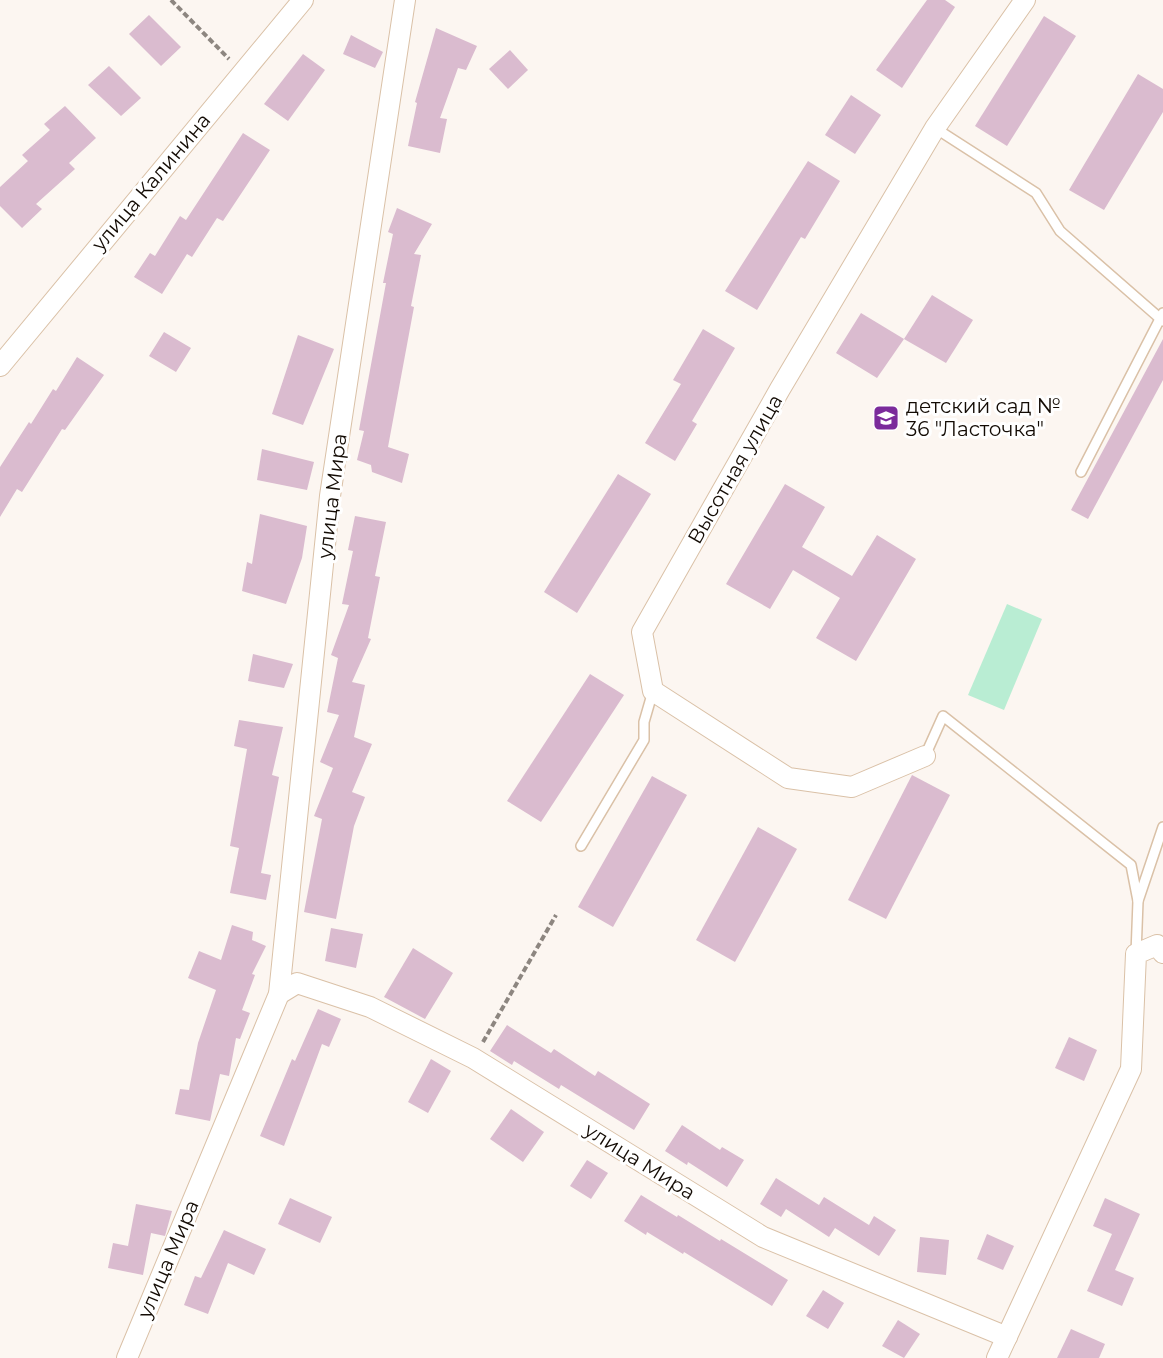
<svg xmlns="http://www.w3.org/2000/svg" width="1163" height="1358" font-family="Montserrat,sans-serif">
	<style>
		.green { fill: #b9edd3 }
		.building { fill: #dabbcf }
		.lines { fill: none; stroke-linecap: round; stroke-linejoin: round }
		.lane-casing { stroke: #dac1a7; stroke-width: 12 }
		.street-casing { stroke: #dac1a7; stroke-width: 22 }
		.path { stroke: #8d8680; stroke-width: 4; stroke-dasharray: 6 3; stroke-linecap: butt }
		.lane { stroke: #fff; stroke-width: 9 }
		.street { stroke: #fff; stroke-width: 20 }
		.labels { text-anchor: middle; dominant-baseline: central; stroke-width: 6; stroke-linejoin: round; paint-order: stroke }
		.street-label { font-size: 20px; fill: #130b04; stroke: #fff }
		.poi-label { font-size: 20px; fill: #130b04; stroke: #fff; text-anchor: start }
	</style>
	<rect width="100%" height="100%" fill="#fcf6f1"/>
	<!-- green -->
	<polygon class="green" points="1007,604 1042,619 1004,710 968,695"/>
	<!-- building -->
	<g class="building">
		<polygon points="927,0 945,0 955,7 902,88 876,70"/>
		<polygon points="149,15 181,47 161,66 129,34"/>
		<polygon points="1044,16 1076,36 1007,146 975,126"/>
		<polygon points="436,28 477,46 466,70 458,68 440,118 447,119 440,153 408,146 417,103 415,102"/>
		<polygon points="351,35 383,52 375,68 343,54"/>
		<polygon points="510,50 528,70 508,89 489,69"/>
		<polygon points="303,54 325,70 288,121 264,104"/>
		<polygon points="109,66 141,98 121,116 88,85"/>
		<polygon points="1138,74 1163,89 1163,112 1104,210 1069,190"/>
		<polygon points="851,95 881,115 855,154 825,135"/>
		<polygon points="65,106 96,138 69,163 75,169 36,204 42,209 22,228 0,206 0,187 28,161 22,155 50,130 44,124"/>
		<polygon points="243,133 270,150 223,221 217,218 192,257 187,254 162,294 134,277 150,253 155,256 180,216 186,220"/>
		<polygon points="808,161 840,181 805,239 801,237 757,310 725,291"/>
		<polygon points="397,208 432,224 414,254 421,255 411,306 414,307 388,447 409,454 402,483 372,472 371,465 357,460 364,431 359,430 386,283 383,283 393,234 388,232"/>
		<polygon points="932,295 973,320 946,363 904,339"/>
		<polygon points="861,313 904,339 877,378 836,353"/>
		<polygon points="703,329 735,348 692,421 697,424 675,461 645,443 681,384 673,380"/>
		<polygon points="164,332 191,348 176,372 149,356"/>
		<polygon points="298,335 334,349 303,425 272,414"/>
		<polygon points="1163,339 1163,380 1088,519 1071,510"/>
		<polygon points="77,357 104,375 65,430 62,429 22,492 17,489 0,517 0,467 29,422 31,424 53,389 56,391"/>
		<polygon points="262,449 314,462 307,490 257,480"/>
		<polygon points="618,474 651,494 577,613 544,592"/>
		<polygon points="785,484 825,507 802,547 852,576 877,535 916,559 856,661 816,638 840,598 793,570 770,609 726,584"/>
		<polygon points="260,514 307,526 302,558 286,604 242,591 247,562 252,564"/>
		<polygon points="355,516 386,522 375,576 380,577 368,638 371,639 352,682 365,685 354,737 372,744 352,792 365,797 354,826 336,919 304,912 322,819 314,816 333,768 320,762 339,715 327,712 338,658 331,655 349,605 342,604 353,551 348,550"/>
		<polygon points="253,654 293,664 284,688 248,681"/>
		<polygon points="590,674 624,695 541,822 507,801"/>
		<polygon points="239,720 283,727 272,775 279,777 261,873 271,875 266,900 230,893 239,848 230,846 247,749 234,746"/>
		<polygon points="912,775 950,795 886,919 848,900"/>
		<polygon points="652,776 687,795 613,927 578,907"/>
		<polygon points="758,827 797,849 735,962 696,940"/>
		<polygon points="232,925 253,932 252,940 266,946 252,974 255,975 242,1010 250,1013 240,1039 236,1038 229,1076 220,1074 210,1121 175,1114 180,1089 189,1090 198,1043 216,990 188,978 199,951 221,960"/>
		<polygon points="331,928 363,934 356,968 325,961"/>
		<polygon points="413,948 453,973 425,1019 384,997"/>
		<polygon points="318,1009 341,1019 329,1047 322,1044 284,1146 260,1136 292,1059 295,1061"/>
		<polygon points="507,1025 551,1053 554,1049 595,1076 598,1071 650,1104 634,1130 561,1085 559,1089 514,1061 512,1065 490,1051"/>
		<polygon points="1069,1037 1097,1050 1084,1081 1055,1068"/>
		<polygon points="431,1059 451,1071 428,1113 408,1102"/>
		<polygon points="511,1109 544,1132 523,1162 490,1139"/>
		<polygon points="682,1125 720,1150 722,1147 744,1160 727,1187 688,1162 687,1165 665,1151"/>
		<polygon points="587,1160 608,1173 591,1199 570,1186"/>
		<polygon points="776,1178 819,1205 824,1197 869,1225 874,1216 896,1230 879,1256 835,1228 829,1237 786,1209 781,1217 760,1204"/>
		<polygon points="641,1195 677,1217 678,1215 720,1241 721,1239 788,1280 772,1306 684,1252 683,1254 647,1232 646,1235 624,1221"/>
		<polygon points="290,1198 332,1217 320,1243 278,1224"/>
		<polygon points="1105,1198 1140,1214 1115,1270 1134,1278 1122,1306 1087,1291 1112,1234 1093,1226"/>
		<polygon points="136,1204 172,1211 165,1236 151,1233 143,1275 108,1268 113,1243 128,1246"/>
		<polygon points="224,1230 266,1249 254,1275 228,1263 208,1314 184,1305 195,1276 201,1278"/>
		<polygon points="987,1234 1014,1246 1003,1270 977,1259"/>
		<polygon points="920,1237 949,1240 946,1275 917,1272"/>
		<polygon points="823,1290 844,1303 828,1329 806,1316"/>
		<polygon points="898,1320 920,1334 904,1358 882,1346"/>
		<polygon points="1071,1329 1105,1344 1099,1358 1057,1358"/>
	</g>
	<g class="lines">
		<defs>
			<g id="lane">
				<polyline points="935,128 1036,193 1060,231 1163,321"/>
				<polyline points="1081,472 1163,313"/>
				<polyline points="925,756 943,716 1131,865 1138,901"/>
				<polyline points="581,846 644,740 644,722 653,691"/>
				<polyline points="1136,954 1138,901 1163,827"/>
			</g>
			<g id="street">
				<polyline points="0,366 303,0"/>
				<polyline points="925,756 852,787 788,778 653,691 642,632 780,389 935,128 1025,0"/>
				<polyline points="279,994 297,983 370,1007 473,1058 763,1237 1007,1337"/>
				<polyline points="127,1358 279,994 330,496 405,0"/>
				<polyline points="997,1358 1131,1069 1136,954 1157,945 1163,953"/>
			</g>
		</defs>
		<!-- lane casing -->
		<use href="#lane" class="lane-casing"/>
		<!-- street casing -->
		<use href="#street" class="street-casing"/>
		<!-- path -->
		<g class="path">
			<polyline points="171,0 229,59"/>
			<polyline points="483,1042 556,915"/>
		</g>
		<!-- lane -->
		<use href="#lane" class="lane"/>
		<!-- street -->
		<use href="#street" class="street"/>
	</g>
	<!-- icons -->
	<defs>
		<symbol id="school-square" viewBox="-11 -11 22 22"><rect x="-9" y="-9" width="18" height="18" rx="4" fill="#7b2b9b" stroke="#fff"/><path d="M0-5L7-2L0 1L-7-2ZM-4 1L0 2.5L4 1V4Q0 6-4 4Z" fill="#fff"/></symbol>
	</defs>
	<g fill-rule="evenodd">
		<use href="#school-square" x="871" y="403" width="30" height="30"/>
	</g>
	<g class="labels">
		<!-- street labels -->
		<g class="street-label">
			<text transform="translate(151 182) rotate(-50)">улица Калинина</text>
			<text transform="translate(735 469) rotate(-60)">Высотная улица</text>
			<text transform="translate(332 496) rotate(-83)">улица Мира</text>
			<text transform="translate(640 1161) rotate(32)">улица Мира</text>
			<text transform="translate(168 1259) rotate(-67)">улица Мира</text>
		</g>
		<!-- poi labels -->
		<g class="poi-label">
			<text x="906" y="406">детский сад №<tspan x="906" dy="23">36 "Ласточка"</tspan></text>
		</g>
	</g>
</svg>
